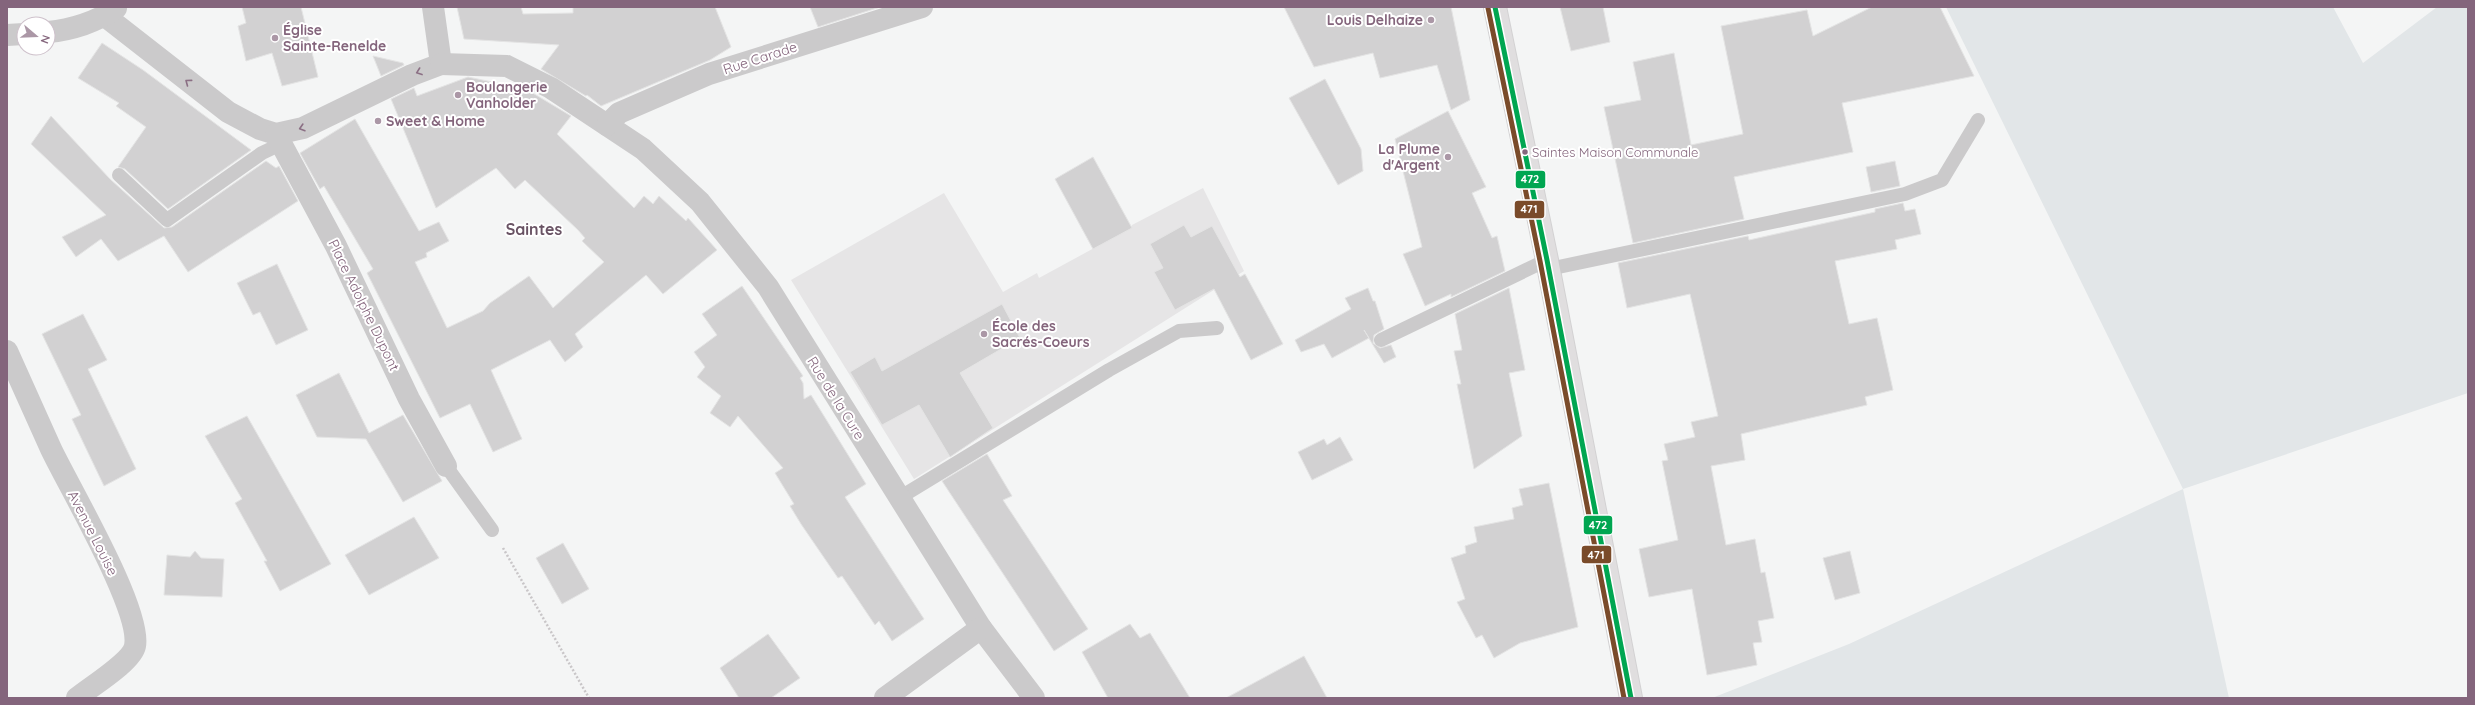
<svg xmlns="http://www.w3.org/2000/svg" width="2475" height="705" font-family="Quicksand,sans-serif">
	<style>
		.built { fill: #e6e5e6 }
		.green { fill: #e2e6e8 }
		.building { fill: #d2d1d2; stroke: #e4e4e4 }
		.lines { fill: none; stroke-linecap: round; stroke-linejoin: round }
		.primary-casing { stroke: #d3d2d3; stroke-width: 24 }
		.path { stroke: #c9c6c8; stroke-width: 2.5; stroke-dasharray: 2 2; stroke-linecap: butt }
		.service { stroke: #cbcacb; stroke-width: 14 }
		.minor { stroke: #cbcacb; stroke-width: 22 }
		.primary { stroke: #e0dedf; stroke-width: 22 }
		.bus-1-casing { stroke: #fff; stroke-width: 8 }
		.bus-2-casing { stroke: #fff; stroke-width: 8 }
		.bus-1 { stroke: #00a651; stroke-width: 5 }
		.bus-2 { stroke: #7a4b2a; stroke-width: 5 }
		.oneway { stroke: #8b6f84 }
		.poi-dot { fill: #ab97a6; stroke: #fff; stroke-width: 1.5 }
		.bus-dot { fill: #84657c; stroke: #fff; stroke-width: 1.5 }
		.labels { text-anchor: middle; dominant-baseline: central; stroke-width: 4; stroke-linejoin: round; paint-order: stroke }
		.bus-label { font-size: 13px; fill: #84657c; stroke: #fff; text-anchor: start }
		.poi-label { font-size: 14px; font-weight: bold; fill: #84657c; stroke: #fff; text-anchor: start }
		.street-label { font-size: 14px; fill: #84657c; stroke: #fff }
		.quarter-label { font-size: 16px; font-weight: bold; fill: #695364; stroke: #fff }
		.line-badge { stroke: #fff; stroke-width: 1.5 }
		.badge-label { font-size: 11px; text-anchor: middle; font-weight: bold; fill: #fff }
	</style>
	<rect width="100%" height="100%" fill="#f4f5f5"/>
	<!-- built -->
	<polygon class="built" points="1203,188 1244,271 914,479 791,280 944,193 1003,292 1037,273 1039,278 1131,228 1132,225"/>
	<!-- green -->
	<polygon class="green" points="1946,7 2333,7 2363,63 2437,7 2468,7 2468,393 2183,489 2229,698 1712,698 1849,644 2183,489"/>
	<!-- building -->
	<g class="building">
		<polygon points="242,7 301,7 318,77 282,86 272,53 246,61 238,26 246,23"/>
		<polygon points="457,7 521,7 523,14 573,13 573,7 715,7 731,47 710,60 601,106 587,95 586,96 541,69 559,45 464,39"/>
		<polygon points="810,7 880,7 818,27"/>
		<polygon points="1284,7 1451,7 1470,100 1451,110 1437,65 1380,78 1373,53 1314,67"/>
		<polygon points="1560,7 1603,7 1610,42 1571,51"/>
		<polygon points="1872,7 1940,7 1974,76 1842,103 1853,152 1734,177 1744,219 1633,243 1604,107 1641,100 1633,62 1674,53 1691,145 1743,134 1721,26 1807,10 1813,36"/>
		<polygon points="102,43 143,70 251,150 168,209 125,169 118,167 146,127 116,106 119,103 78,78"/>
		<polygon points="373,56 403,63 404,65 381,76"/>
		<polygon points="468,77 526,89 571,116 557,134 634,208 644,196 653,204 659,196 686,221 688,218 717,250 663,294 646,275 575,334 583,347 565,362 550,340 491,370 522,439 493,452 470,404 440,418 367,273 373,269 324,186 320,189 300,153 355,119 419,231 439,222 449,241 426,253 427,257 415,262 447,328 483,311 490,303 529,276 553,308 604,262 582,241 585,238 578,230 525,180 515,189 496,168 436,208 391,99 414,88 417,96"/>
		<polygon points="1325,79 1361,149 1363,171 1338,185 1289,98"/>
		<polygon points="1448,111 1486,187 1472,193 1492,238 1497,236 1505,271 1451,297 1451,294 1425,306 1403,254 1422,247 1395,139"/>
		<polygon points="51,116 110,179 164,228 172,227 266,161 276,168 279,166 298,201 188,272 164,236 118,261 101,239 76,257 62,237 106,215 31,144"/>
		<polygon points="1093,157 1132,228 1093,249 1055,179"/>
		<polygon points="1895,161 1900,186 1871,192 1866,167"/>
		<polygon points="1903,203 1905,211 1915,209 1921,234 1895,240 1897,249 1835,261 1849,324 1877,318 1893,390 1865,397 1867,405 1741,434 1745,460 1711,466 1726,545 1755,539 1761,573 1765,572 1774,618 1758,621 1762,642 1753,643 1757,665 1707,675 1692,589 1649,597 1639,549 1678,540 1662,461 1668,460 1664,444 1695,437 1691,422 1718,416 1690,294 1627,308 1618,263 1748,236 1749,240 1875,212 1875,209"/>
		<polygon points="1184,225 1191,237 1212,226 1240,277 1245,274 1283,344 1251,360 1214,289 1175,310 1154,272 1163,268 1150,244"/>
		<polygon points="277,264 308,330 276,345 260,312 253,315 237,283"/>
		<polygon points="742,286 803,376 800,378 803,383 804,399 811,395 866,484 845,497 924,619 892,641 879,621 875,625 842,576 838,578 801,524 790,506 794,504 775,473 783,468 738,416 730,427 710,413 721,396 697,377 705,367 694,352 717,335 702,314"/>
		<polygon points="1368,288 1373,301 1375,301 1384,329 1374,335 1373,343 1380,348 1391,345 1396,357 1384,363 1364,330 1369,338 1332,358 1324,344 1301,352 1295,340 1351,309 1345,298"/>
		<polygon points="1509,288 1525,370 1509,373 1522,436 1474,469 1457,384 1461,384 1454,351 1462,350 1455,314"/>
		<polygon points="1002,304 1020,338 960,373 993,428 950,457 919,405 882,425 850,372 875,357 882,371"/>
		<polygon points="83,314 107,360 88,369 136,469 104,486 72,419 81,415 42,334"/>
		<polygon points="339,373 369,433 403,415 442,481 403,502 366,439 317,437 296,395"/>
		<polygon points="247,416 331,564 280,591 264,561 267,561 235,503 242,499 205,436"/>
		<polygon points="1340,437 1353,460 1312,480 1298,452 1324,439 1327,445"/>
		<polygon points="987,454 1012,496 1003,500 1088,629 1054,651 942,481"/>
		<polygon points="1549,483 1578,627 1520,643 1494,658 1482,635 1476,638 1457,602 1465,599 1451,558 1466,553 1465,546 1477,542 1474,527 1514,519 1512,508 1523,505 1519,489"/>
		<polygon points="414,517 439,558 369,595 345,555"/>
		<polygon points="563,543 589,589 562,604 536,558"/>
		<polygon points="195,551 201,558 224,559 222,597 164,595 167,555 190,557"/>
		<polygon points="1850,551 1860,593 1835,600 1823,558"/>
		<polygon points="1130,624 1140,638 1150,633 1190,698 1108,698 1082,652"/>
		<polygon points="768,634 800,678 771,698 739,698 720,668"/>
		<polygon points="1304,656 1327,698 1226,698"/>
	</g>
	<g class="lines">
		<defs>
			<polyline id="primary" points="1495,7 1547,260 1631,698"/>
		</defs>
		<!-- primary casing -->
		<use href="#primary" class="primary-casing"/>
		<!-- path -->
		<polyline class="path" points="503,548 589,698"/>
		<!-- service -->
		<g class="service">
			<polyline points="119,175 167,220 262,153 281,144"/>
			<polyline points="1549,269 1905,194 1942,180 1978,120"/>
			<polyline points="1381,340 1547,260"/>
			<polyline points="446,466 492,530"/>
			<polyline points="899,498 1109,370 1179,331 1217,328"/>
		</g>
		<!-- minor -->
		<g class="minor">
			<polyline points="105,16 228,112 260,129 276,134 303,128 412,75 441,64 433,7"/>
			<path d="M 48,32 C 71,30 97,22 116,8"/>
			<polyline points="7,35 24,34"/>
			<polyline points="441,64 507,66 551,88 643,149 700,202 768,287 981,628 1034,698"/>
			<polyline points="607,125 619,113 709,74 922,7"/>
			<polyline points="276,134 336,246 409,399 446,466"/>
			<path d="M 7,351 C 22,384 36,416 51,449 C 69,487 142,610 135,646 C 132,662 90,687 77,698"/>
			<polyline points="885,698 981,628"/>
		</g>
		<!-- primary -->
		<use href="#primary" class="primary"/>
		<defs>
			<polyline id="bus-1" points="1495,7 1547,260 1631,698"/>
			<polyline id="bus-2" points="1488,8 1540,261 1624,698"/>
		</defs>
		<!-- bus-1 casing -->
		<use href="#bus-1" class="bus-1-casing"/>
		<!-- bus-2 casing -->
		<use href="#bus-2" class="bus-2-casing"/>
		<!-- bus-1 -->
		<use href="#bus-1" class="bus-1"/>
		<!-- bus-2 -->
		<use href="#bus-2" class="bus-2"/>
	</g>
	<!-- one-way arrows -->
	<defs><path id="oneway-chevron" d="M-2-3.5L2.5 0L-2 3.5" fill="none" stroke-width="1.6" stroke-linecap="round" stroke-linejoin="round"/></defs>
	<g class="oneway">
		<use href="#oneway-chevron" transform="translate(419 72) rotate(160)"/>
		<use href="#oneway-chevron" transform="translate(188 82) rotate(-143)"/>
		<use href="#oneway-chevron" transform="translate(302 128) rotate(163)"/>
	</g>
	<!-- markers -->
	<g class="poi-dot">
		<circle cx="1431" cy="20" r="4"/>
		<circle cx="275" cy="38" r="4"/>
		<circle cx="458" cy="95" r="4"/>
		<circle cx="378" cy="121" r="4"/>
		<circle cx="1448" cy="157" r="4"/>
		<circle cx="984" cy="334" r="4"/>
	</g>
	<circle class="bus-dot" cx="1525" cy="152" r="3.5"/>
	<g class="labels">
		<!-- bus labels -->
		<g class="bus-label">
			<text x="1532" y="152">Saintes Maison Communale</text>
		</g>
		<!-- poi labels -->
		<g class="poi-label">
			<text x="1423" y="20" text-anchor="end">Louis Delhaize</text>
			<text x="283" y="30">Église<tspan x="283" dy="16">Sainte-Renelde</tspan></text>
			<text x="466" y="87">Boulangerie<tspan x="466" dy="16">Vanholder</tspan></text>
			<text x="386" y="121">Sweet &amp; Home</text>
			<text x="1440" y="149" text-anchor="end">La Plume<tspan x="1440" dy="16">d'Argent</tspan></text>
			<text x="992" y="326">École des<tspan x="992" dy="16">Sacrés-Coeurs</tspan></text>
		</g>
		<!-- street labels -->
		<g class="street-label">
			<text transform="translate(760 58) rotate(-18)">Rue Carade</text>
			<text transform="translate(364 305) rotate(64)">Place Adolphe Dupont</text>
			<text transform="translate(836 398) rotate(58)">Rue de la Cure</text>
			<text transform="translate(93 533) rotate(63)">Avenue Louise</text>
		</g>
		<!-- quarter labels -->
		<g class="quarter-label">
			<text x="534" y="229">Saintes</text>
		</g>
	</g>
	<g class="line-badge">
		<rect x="1515" y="170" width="31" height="19" rx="4" fill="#00a651"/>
		<rect x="1514" y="200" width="31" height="19" rx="4" fill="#7a4b2a"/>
		<rect x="1583" y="515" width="30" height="20" rx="4" fill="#00a651"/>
		<rect x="1581" y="545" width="31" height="19" rx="4" fill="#7a4b2a"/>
	</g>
	<g class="badge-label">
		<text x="1530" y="183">472</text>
		<text x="1529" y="213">471</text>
		<text x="1598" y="529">472</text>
		<text x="1596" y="559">471</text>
	</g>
	<!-- border -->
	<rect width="2475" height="705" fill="none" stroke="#84657c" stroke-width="16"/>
	<!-- north arrow -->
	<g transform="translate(36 36) rotate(109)"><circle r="19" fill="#ffffff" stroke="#cec1cb"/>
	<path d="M0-3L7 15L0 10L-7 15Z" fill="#ab97a6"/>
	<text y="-6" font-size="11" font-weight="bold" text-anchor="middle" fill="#84657c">N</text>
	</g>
</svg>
